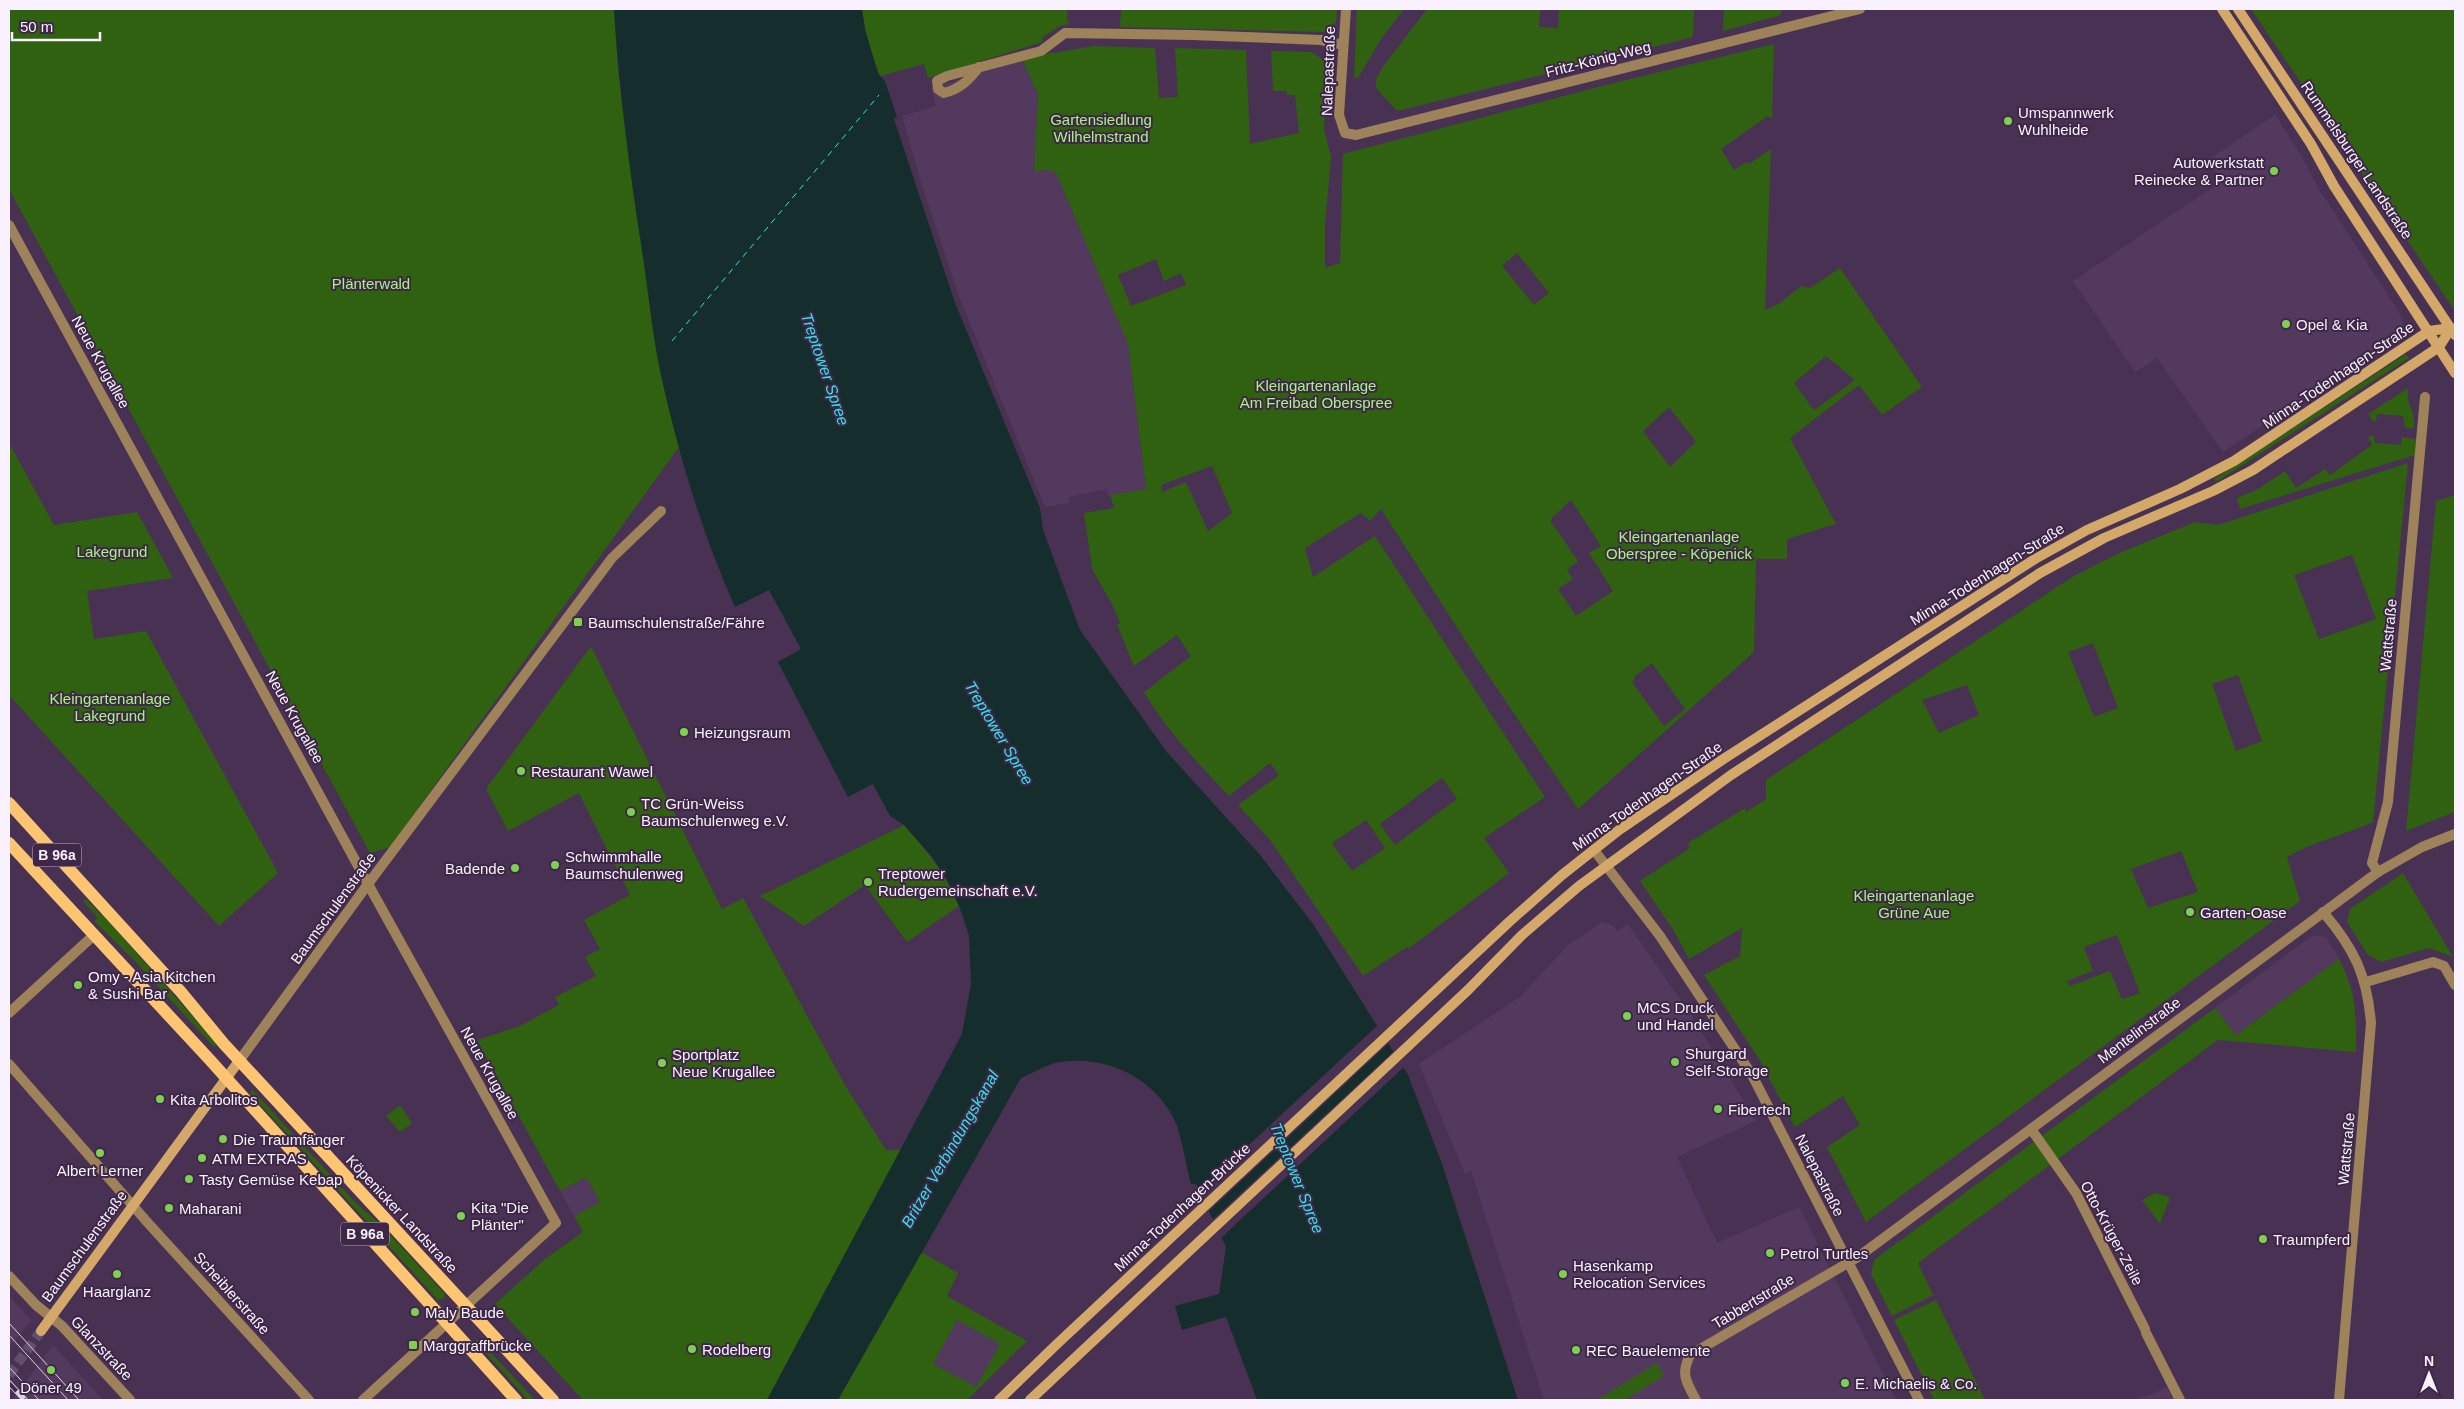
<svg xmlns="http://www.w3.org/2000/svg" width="2464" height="1409" font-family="Helvetica,sans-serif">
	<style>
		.built { fill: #54395f }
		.green { fill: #306110; fill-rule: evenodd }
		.water { fill: #162d2d }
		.pier { fill: #483152 }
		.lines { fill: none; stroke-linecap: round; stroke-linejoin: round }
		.ferry { stroke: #2be6e9; stroke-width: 1; stroke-dasharray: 6 5; stroke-linecap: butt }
		.secondary-tunnel { stroke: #634e6c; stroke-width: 10; stroke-dasharray: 10 5; stroke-linecap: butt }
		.minor { stroke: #9d825a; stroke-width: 10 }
		.tertiary { stroke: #9d825a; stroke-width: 10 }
		.secondary { stroke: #d3a868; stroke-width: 10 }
		.primary { stroke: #fdc571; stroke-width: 12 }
		.tram { stroke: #ddd2e2; stroke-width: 1 }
		.rail-casing { stroke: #ddd2e2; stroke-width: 5.5 }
		.rail { stroke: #3e2747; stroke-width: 4; stroke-dasharray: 11; stroke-linecap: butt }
		.poi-dot { fill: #7ed053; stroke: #3e2747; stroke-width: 2 }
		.labels { text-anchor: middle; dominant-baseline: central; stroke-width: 4; stroke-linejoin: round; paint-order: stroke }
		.shield { fill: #3e2747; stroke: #c1b4c6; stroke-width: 1 }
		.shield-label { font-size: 14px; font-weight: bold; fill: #f9f1fd }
		.street-label { font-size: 15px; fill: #f9f1fd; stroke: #3e2747 }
		.poi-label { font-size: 15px; fill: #f9f1fd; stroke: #3e2747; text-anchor: start }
		.park-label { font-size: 15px; fill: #a5f57e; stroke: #3e2747 }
		.water-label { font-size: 16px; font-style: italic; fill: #2be6e9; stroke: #3e2747 }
	</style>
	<rect width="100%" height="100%" fill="#483152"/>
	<!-- built -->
	<g class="built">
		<polygon points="1022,60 1038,94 1034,171 1051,170 1057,175 1128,344 1146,489 1108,496 1107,489 1069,497 1069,503 1045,507 960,299 922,185 902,116 936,106 931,88"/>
		<polygon points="2275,115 2302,157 2319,189 2401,315 2403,327 2398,335 2223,452 2157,358 2135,372 2073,281 2221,182 2208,160"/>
		<polygon points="1602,922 1613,925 1617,931 1628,924 1693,1018 1756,1121 1677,1157 1717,1243 1799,1207 1896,1400 1544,1400 1471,1171 1465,1174 1419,1064 1520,997 1568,945"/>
		<polygon points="2313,935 2326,937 2339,959 2236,1035 2215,1008"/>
		<polygon points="586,1177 600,1202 574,1216 560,1191"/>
		<polygon points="9,1296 31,1320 9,1348"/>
		<polygon points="957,1320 1000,1344 976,1387 933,1364"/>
		<polygon points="53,1345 103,1400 12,1400"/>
		<polygon points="2167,1387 2174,1400 2132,1400 2154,1393"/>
	</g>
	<!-- green -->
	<g class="green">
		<polygon points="9,9 614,9 618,70 633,190 662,379 679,447 390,847 370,853 9,189"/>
		<path d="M 862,9 L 1067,9 L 1067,21 L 1070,24 L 1060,26 L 1043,37 L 1042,42 L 928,78 L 924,64 L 881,76 C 870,67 864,24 862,9 Z"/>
		<polygon points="1121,9 1337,9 1336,22 1325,32 1120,27"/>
		<polygon points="1357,9 1404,9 1381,39 1358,78 1354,77"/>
		<polygon points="1427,9 1540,9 1539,27 1558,28 1559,9 1694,9 1693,37 1397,111 1376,88 1376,79 1382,68"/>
		<polygon points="1724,9 1781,9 1781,15 1723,31"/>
		<polygon points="2251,9 2455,9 2455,311"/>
		<path d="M 1774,44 L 1772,119 L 1768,116 L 1721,149 L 1734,170 L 1747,162 L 1749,164 L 1771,149 L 1765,310 L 1780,303 L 1801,286 L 1810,288 L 1840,268 L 1922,387 L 1882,415 L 1859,385 L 1790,438 L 1836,524 L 1787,539 L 1787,559 L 1756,559 L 1754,652 L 1578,809 L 1476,657 L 1381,509 L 1370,521 L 1361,513 L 1305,548 L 1313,577 L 1375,536 L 1545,797 L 1484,838 L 1509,873 L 1409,948 L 1407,947 L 1363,976 L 1270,840 L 1238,805 L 1279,775 L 1270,763 L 1229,796 C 1197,762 1167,731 1144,692 L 1191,656 L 1177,635 L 1134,666 L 1117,625 L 1120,623 L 1113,606 L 1092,569 L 1084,513 L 1114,508 L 1110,495 L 1146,489 L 1128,344 L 1057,175 L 1051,170 L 1034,171 L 1038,94 L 1022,60 L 1041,55 L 1093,46 L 1155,48 L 1159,98 L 1178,97 L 1175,48 L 1246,50 L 1250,144 L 1299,133 L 1295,95 L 1287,95 L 1286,91 L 1273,91 L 1271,51 L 1312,52 L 1327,63 L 1324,129 L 1331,157 L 1325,225 L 1325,268 L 1340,263 L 1343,154 L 1602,86 ZM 1517,253 L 1549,293 L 1534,305 L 1502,266 ZM 1156,259 L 1164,281 L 1181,273 L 1186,285 L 1131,306 L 1118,275 ZM 1826,356 L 1855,380 L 1814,410 L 1794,383 ZM 1669,407 L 1696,442 L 1670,467 L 1643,431 ZM 1212,466 L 1232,513 L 1208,531 L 1186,482 L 1162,492 L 1161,485 ZM 1571,500 L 1601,546 L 1589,553 L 1613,591 L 1576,616 L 1558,589 L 1573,579 L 1567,570 L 1578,561 L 1550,520 ZM 1652,663 L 1685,709 L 1664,726 L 1632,682 L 1635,679 L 1634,677 ZM 1442,778 L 1457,799 L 1395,845 L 1380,824 ZM 1366,820 L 1385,848 L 1352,871 L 1332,843 Z"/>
		<polygon points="2406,354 2409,358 2216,482 2214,479"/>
		<path d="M 2408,388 C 2406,408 2416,410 2414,428 L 2405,428 L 2403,416 L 2377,414 L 2376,421 L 2373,421 L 2368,414 Z"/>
		<polygon points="2371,436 2374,436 2375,443 2401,445 2402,437 2416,439 2415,455 2240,509 2237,498 2258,489 2285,471 2296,488 2325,469 2330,475 2372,445 2368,438"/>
		<polygon points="9,443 54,525 137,512 173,578 87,591 94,639 146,631 278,873 219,926 9,695"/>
		<path d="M 2408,463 L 2373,822 C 2345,835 2314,841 2287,857 L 2300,901 L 1866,1222 L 1827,1147 L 1860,1125 L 1843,1096 L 1795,1127 L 1759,1059 L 1704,975 L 1740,956 L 1742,928 L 1689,959 L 1674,931 L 1640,881 L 1690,848 L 1688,843 L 1745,808 L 1746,812 L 1766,799 L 1766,780 L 2072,577 L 2117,554 L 2195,522 L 2218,525 ZM 2352,555 L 2376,619 L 2319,639 L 2294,575 ZM 2093,643 L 2118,708 L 2094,717 L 2068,652 ZM 2238,675 L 2262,741 L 2236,751 L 2212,684 ZM 1967,685 L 1979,715 L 1939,733 L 1922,700 ZM 2181,851 L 2198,892 L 2148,908 L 2131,869 ZM 2117,935 L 2140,993 L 2122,999 L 2110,971 L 2070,986 L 2067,981 L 2093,971 L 2084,947 Z"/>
		<polygon points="2455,495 2455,812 2406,831 2436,501"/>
		<polygon points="591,646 722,909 743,898 846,1087 886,1150 901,1150 767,1400 583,1400 495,1304 545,1259 583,1232 574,1216 600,1202 586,1177 560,1191 477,1040 520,1026 559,1005 555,997 596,976 585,957 600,949 584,920 630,895 579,793 508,831 486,789"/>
		<path d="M 904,825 C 928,853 944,871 959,906 L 907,942 L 865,885 L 804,926 L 760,896 Z"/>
		<polygon points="2403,873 2453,957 2429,948 2381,962 2368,955 2347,922 2350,909"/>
		<polygon points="82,900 87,900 101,915 102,914 217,1044 214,1047 134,960 94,921 98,918"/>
		<path d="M 2339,959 C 2357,994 2356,1014 2356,1052 L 2218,1040 L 1918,1263 L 1933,1295 L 1892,1316 L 1871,1274 L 1874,1260 L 2215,1008 L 2236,1035 Z"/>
		<polygon points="252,1089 356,1203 380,1224 444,1293 445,1298 438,1300 250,1093"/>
		<polygon points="400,1105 412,1123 400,1132 386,1116"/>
		<polygon points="2155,1193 2170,1197 2160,1224 2142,1200"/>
		<path d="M 921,1252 L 958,1273 L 947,1296 L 1027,1341 L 967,1400 L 838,1400 ZM 957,1320 L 1000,1344 L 976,1387 L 933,1364 Z"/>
		<polygon points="1936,1300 1985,1400 1934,1400 1894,1320"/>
		<polygon points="478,1339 535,1400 528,1400 475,1341"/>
		<polygon points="1657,1363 1664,1376 1624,1400 1597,1400"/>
	</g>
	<!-- water -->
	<path class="water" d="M 614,9 L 862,9 L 865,29 L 875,63 L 879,75 L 885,81 L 897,117 L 894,119 L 955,303 L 1040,508 L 1043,530 L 1080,630 L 1166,751 L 1260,855 L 1313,924 L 1408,1075 L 1442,1164 L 1518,1400 L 1257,1400 L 1226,1317 L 1182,1330 L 1175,1306 L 1219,1294 L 1226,1247 L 1196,1184 L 1191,1184 C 1186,1166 1181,1131 1173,1117 C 1151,1076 1105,1055 1060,1062 C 1047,1064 1033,1073 1021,1078 L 838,1400 L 767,1400 L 962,1034 L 971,984 L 969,935 L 959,906 L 947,880 L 933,858 L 904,825 L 890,816 L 873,784 L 848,797 L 778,662 L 801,649 L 769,590 L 735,607 C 702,533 680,459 662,380 C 653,340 649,298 643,257 C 630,174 619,92 614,9 Z"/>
	<!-- pier -->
	<g class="pier">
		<polygon points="1378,1025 1390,1042 1207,1213 1197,1193"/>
		<polygon points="1395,1050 1405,1066 1220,1239 1211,1221"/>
	</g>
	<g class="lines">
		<!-- ferry -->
		<polyline class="ferry" points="672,341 879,95"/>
		<!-- secondary-tunnel -->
		<polyline class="secondary-tunnel" points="9,1375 41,1331"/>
		<!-- minor -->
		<g class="minor">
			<polyline points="1346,9 1339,115 1345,133 1356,135 1860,9"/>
			<path d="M 979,67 C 969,80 960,89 944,93 L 938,89 L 937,81 L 947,76 L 1041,51 L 1065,33 L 1192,35 L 1321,40 L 1343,45"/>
			<polyline points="1594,850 1660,936 1752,1075 1919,1400"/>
			<polyline points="2378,872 2372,863 2388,802 2425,397"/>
			<path d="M 2323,912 C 2354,948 2367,975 2371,1023 L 2339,1400"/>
			<polyline points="2366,982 2433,962 2444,966 2455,985"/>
			<polyline points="9,1013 94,935"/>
			<polyline points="9,1064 148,1223 309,1400"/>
			<polyline points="2031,1129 2076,1193 2145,1329"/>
			<polyline points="9,1276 36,1305 62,1326 130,1400"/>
			<polyline points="2146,1333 2180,1400"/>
			<polyline points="363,1400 556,1223 368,884 612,558 661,511"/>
			<path d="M 1696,1400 C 1687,1383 1680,1375 1690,1355 L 1858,1257 L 2378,872 L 2422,847 L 2455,834"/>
		</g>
		<!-- tertiary -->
		<polyline class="tertiary" points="9,225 368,884 239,1061"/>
		<!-- secondary -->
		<g class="secondary">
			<polyline points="2222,9 2311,144 2334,186 2455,373"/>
			<polyline points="2238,9 2455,335"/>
			<polyline points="41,1331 239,1061"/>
			<polyline points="999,1400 1057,1344 1509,922 1562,875 1619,830 1725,758 2035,559 2087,530 2180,489 2234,461 2429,331 2451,328"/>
			<polyline points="1030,1400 1468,990 1522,935 1579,886 1731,775 2040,573 2104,538 2213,491 2253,470 2439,347 2451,328"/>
		</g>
		<!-- primary -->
		<g class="primary">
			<polyline points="9,803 181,992 224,1044 553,1400"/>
			<polyline points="9,843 210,1060 516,1400"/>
		</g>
		<!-- tram -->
		<g class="tram">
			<polyline points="9,1323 79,1400"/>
			<polyline points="9,1335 68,1400"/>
			<polyline points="9,1367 39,1400"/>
		</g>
		<defs>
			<polyline id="rail" points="9,1383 25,1400"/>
		</defs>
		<!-- rail casing -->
		<use href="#rail" class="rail-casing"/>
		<!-- rail -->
		<use href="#rail" class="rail"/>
	</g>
	<!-- markers -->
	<g class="poi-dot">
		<circle cx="2008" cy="121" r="5"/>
		<circle cx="2274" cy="171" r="5"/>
		<circle cx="2286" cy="324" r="5"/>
		<rect x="573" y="617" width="10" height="10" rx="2.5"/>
		<circle cx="684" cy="732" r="5"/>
		<circle cx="521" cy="771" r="5"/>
		<circle cx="631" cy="812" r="5"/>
		<circle cx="555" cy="865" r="5"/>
		<circle cx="515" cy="868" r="5"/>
		<circle cx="868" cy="882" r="5"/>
		<circle cx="2190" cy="912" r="5"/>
		<circle cx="78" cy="985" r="5"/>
		<circle cx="1627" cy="1016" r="5"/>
		<circle cx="1675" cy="1062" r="5"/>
		<circle cx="662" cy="1063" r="5"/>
		<circle cx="160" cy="1099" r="5"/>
		<circle cx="1718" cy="1109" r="5"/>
		<circle cx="223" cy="1139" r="5"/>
		<circle cx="100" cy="1153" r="5"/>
		<circle cx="202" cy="1158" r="5"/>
		<circle cx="189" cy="1179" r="5"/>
		<circle cx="169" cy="1208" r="5"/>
		<circle cx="461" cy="1216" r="5"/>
		<circle cx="2263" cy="1239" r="5"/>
		<circle cx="1770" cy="1253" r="5"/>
		<circle cx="117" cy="1274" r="5"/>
		<circle cx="1563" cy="1274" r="5"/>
		<circle cx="415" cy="1312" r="5"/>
		<rect x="408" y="1340" width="10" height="10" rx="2.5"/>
		<circle cx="692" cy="1349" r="5"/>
		<circle cx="1576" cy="1350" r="5"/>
		<circle cx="51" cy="1370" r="5"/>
		<circle cx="1845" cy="1383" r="5"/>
	</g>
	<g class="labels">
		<!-- shield labels -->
		<g class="shield">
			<rect x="33" y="843.5" width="48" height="23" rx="4"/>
			<rect x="341" y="1222.5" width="48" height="23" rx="4"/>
		</g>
		<g class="shield-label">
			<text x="57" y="855">B 96a</text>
			<text x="365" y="1234">B 96a</text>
		</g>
		<!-- street labels -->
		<g class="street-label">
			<text transform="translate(1598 59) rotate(-14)">Fritz-König-Weg</text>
			<text transform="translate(1328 71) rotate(-88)">Nalepastraße</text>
			<text transform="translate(2357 160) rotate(56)">Rummelsburger Landstraße</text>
			<text transform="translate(101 362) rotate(61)">Neue Krugallee</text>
			<text transform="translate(2338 375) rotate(-34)">Minna-Todenhagen-Straße</text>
			<text transform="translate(1987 574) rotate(-32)">Minna-Todenhagen-Straße</text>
			<text transform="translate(2388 635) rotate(-85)">Wattstraße</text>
			<text transform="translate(295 717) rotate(61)">Neue Krugallee</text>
			<text transform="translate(1647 796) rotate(-35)">Minna-Todenhagen-Straße</text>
			<text transform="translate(333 908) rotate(-54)">Baumschulenstraße</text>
			<text transform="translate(2139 1030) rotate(-37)">Mentelinstraße</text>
			<text transform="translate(490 1073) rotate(61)">Neue Krugallee</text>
			<text transform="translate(2346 1149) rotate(-85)">Wattstraße</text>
			<text transform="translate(1820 1175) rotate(63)">Nalepastraße</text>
			<text transform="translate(1182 1207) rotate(-43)">Minna-Todenhagen-Brücke</text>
			<text transform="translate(402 1214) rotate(47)">Köpenicker Landstraße</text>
			<text transform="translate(2112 1233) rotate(62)">Otto-Krüger-Zeile</text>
			<text transform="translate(84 1246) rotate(-54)">Baumschulenstraße</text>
			<text transform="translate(232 1293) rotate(48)">Scheiblerstraße</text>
			<text transform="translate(1753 1301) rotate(-31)">Tabbertstraße</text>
			<text transform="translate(102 1348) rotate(47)">Glanzstraße</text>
		</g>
		<!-- poi labels -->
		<g class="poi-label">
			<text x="2018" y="112">Umspannwerk<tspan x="2018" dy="17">Wuhlheide</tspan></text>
			<text x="2264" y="162" text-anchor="end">Autowerkstatt<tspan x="2264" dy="17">Reinecke &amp; Partner</tspan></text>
			<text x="2296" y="324">Opel &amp; Kia</text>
			<text x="588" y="622">Baumschulenstraße/Fähre</text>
			<text x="694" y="732">Heizungsraum</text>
			<text x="531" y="771">Restaurant Wawel</text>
			<text x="641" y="803">TC Grün-Weiss<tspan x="641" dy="17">Baumschulenweg e.V.</tspan></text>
			<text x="565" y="856">Schwimmhalle<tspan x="565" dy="17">Baumschulenweg</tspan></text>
			<text x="505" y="868" text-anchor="end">Badende</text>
			<text x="878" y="873">Treptower<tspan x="878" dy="17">Rudergemeinschaft e.V.</tspan></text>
			<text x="2200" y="912">Garten-Oase</text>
			<text x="88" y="976">Omy - Asia Kitchen<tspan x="88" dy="17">&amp; Sushi Bar</tspan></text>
			<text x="1637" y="1007">MCS Druck<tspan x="1637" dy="17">und Handel</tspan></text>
			<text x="1685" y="1053">Shurgard<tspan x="1685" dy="17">Self-Storage</tspan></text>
			<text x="672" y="1054">Sportplatz<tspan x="672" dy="17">Neue Krugallee</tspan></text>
			<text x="170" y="1099">Kita Arbolitos</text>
			<text x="1728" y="1109">Fibertech</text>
			<text x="233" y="1139">Die Traumfänger</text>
			<text x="212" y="1158">ATM EXTRAS</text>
			<text x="100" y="1170" text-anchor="middle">Albert Lerner</text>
			<text x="199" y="1179">Tasty Gemüse Kebap</text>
			<text x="471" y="1207">Kita "Die<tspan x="471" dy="17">Plänter"</tspan></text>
			<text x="179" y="1208">Maharani</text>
			<text x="2273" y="1239">Traumpferd</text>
			<text x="1780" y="1253">Petrol Turtles</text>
			<text x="1573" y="1265">Hasenkamp<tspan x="1573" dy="17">Relocation Services</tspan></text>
			<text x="117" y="1291" text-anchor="middle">Haarglanz</text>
			<text x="425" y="1312">Maly Baude</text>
			<text x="423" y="1345">Marggraffbrücke</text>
			<text x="702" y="1349">Rodelberg</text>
			<text x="1586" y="1350">REC Bauelemente</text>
			<text x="1855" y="1383">E. Michaelis &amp; Co.</text>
			<text x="51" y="1387" text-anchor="middle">Döner 49</text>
		</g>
		<!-- park labels -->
		<g class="park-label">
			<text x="1101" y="119">Gartensiedlung<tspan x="1101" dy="17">Wilhelmstrand</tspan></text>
			<text x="371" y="283">Plänterwald</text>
			<text x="1316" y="385">Kleingartenanlage<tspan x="1316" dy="17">Am Freibad Oberspree</tspan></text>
			<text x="1679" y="536">Kleingartenanlage<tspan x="1679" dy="17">Oberspree - Köpenick</tspan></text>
			<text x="112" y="551">Lakegrund</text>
			<text x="110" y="698">Kleingartenanlage<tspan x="110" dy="17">Lakegrund</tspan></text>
			<text x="1914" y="895">Kleingartenanlage<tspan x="1914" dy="17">Grüne Aue</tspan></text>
		</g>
		<!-- water labels -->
		<g class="water-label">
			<text transform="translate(825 369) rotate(71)">Treptower Spree</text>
			<text transform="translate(999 733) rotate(59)">Treptower Spree</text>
			<text transform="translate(950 1149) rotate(-60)">Britzer Verbindungskanal</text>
			<text transform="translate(1297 1178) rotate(68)">Treptower Spree</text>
		</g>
	</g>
	<!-- border -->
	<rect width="2464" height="1409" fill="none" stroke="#f9f1fd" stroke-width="20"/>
	<!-- north arrow -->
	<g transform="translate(2429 1374)" stroke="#3e2747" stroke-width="4" paint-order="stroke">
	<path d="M0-4L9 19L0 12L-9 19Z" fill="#f9f1fd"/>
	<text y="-8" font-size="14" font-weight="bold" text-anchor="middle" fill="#f9f1fd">N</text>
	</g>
	<!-- scale -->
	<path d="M12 32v8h88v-8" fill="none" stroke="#f9f1fd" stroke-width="2.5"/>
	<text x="20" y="32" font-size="15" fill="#f9f1fd" stroke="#3e2747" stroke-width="4" paint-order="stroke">50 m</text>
</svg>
